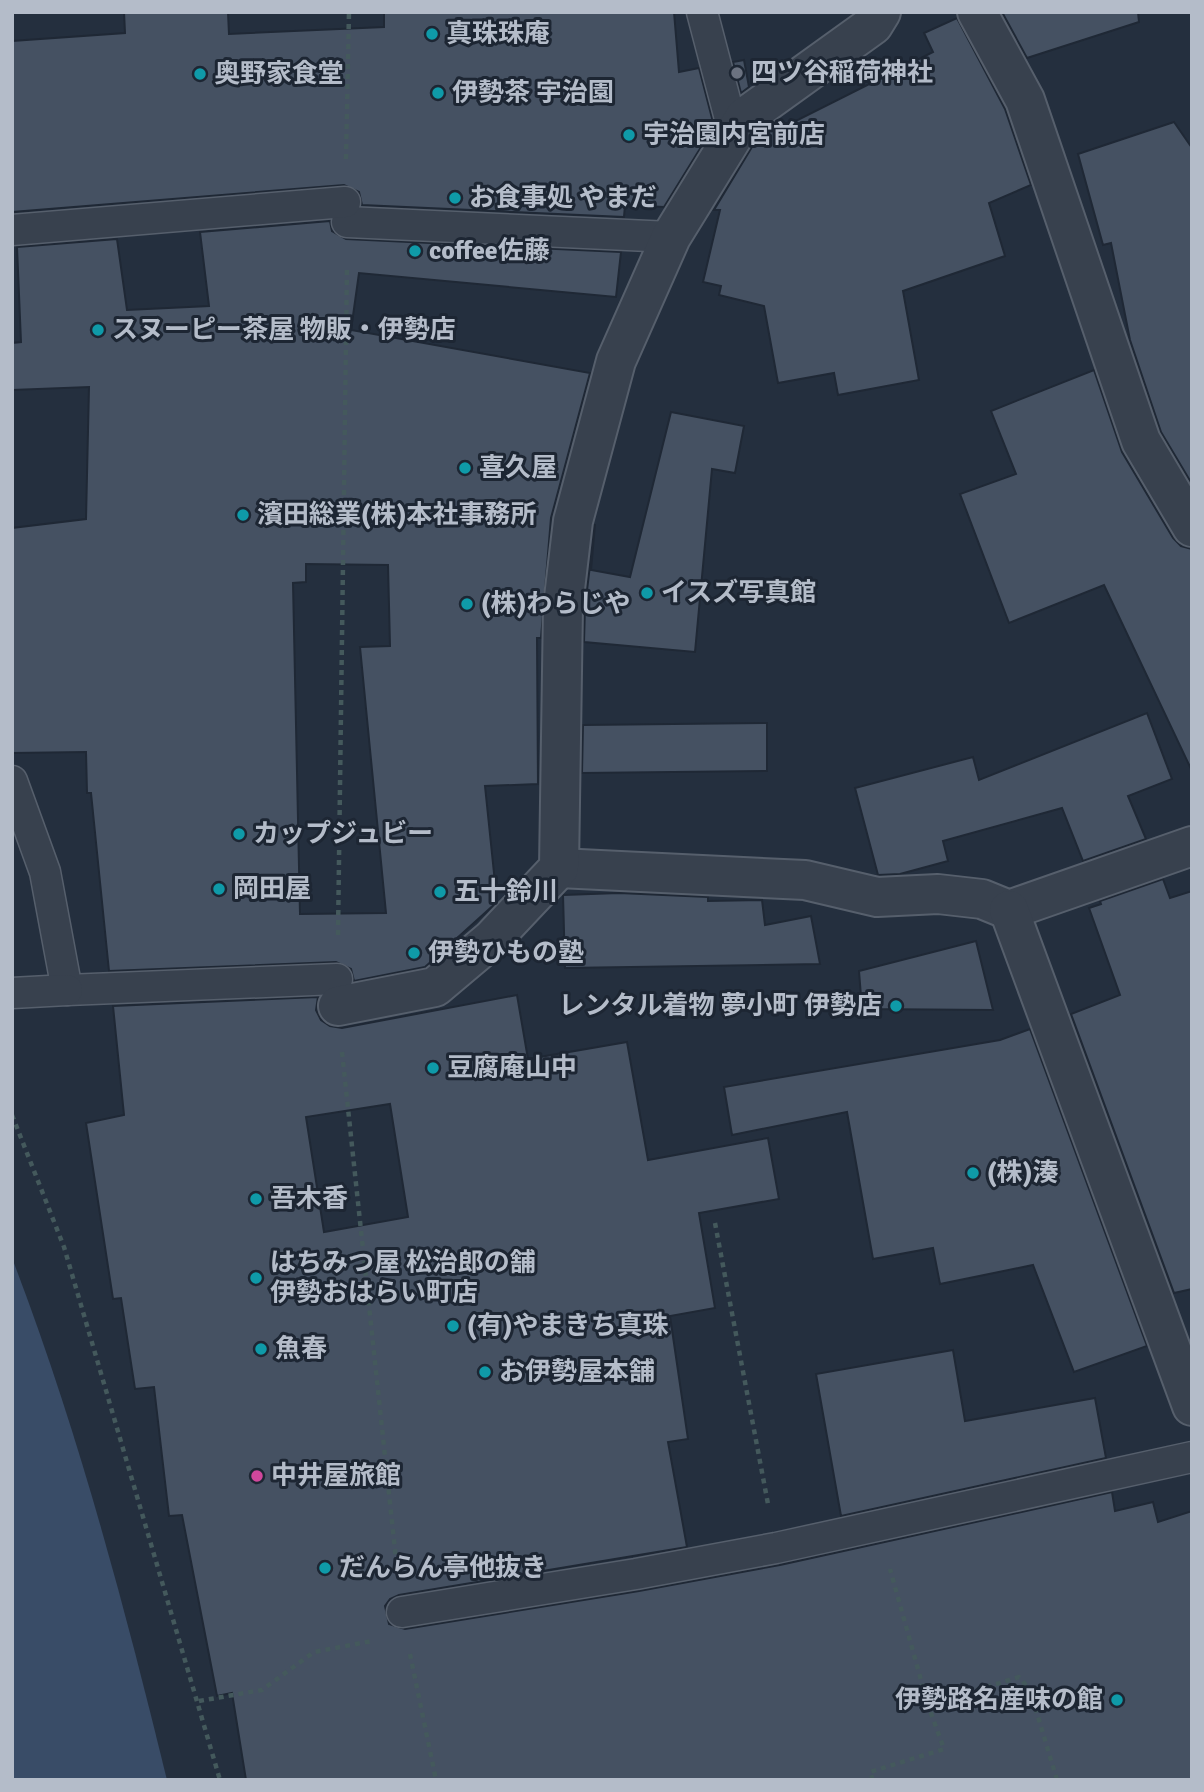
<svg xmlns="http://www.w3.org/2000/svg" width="1204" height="1792" font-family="Signika,'Noto Sans JP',sans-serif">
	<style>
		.water { fill: #394c67 }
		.building { fill: #455162; stroke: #1f2835; stroke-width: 2; fill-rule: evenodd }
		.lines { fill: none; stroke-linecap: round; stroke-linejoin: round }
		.service-casing { stroke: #565f6c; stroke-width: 33 }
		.minor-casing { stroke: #565f6c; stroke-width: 42 }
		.path { stroke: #44595c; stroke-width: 4.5; stroke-dasharray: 5 5; stroke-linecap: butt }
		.service { stroke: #38414e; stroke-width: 30 }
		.minor { stroke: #38414e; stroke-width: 38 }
		.culture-dot { fill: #0f9aa8; stroke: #1d2633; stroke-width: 2.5 }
		.worship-dot { fill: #6b7280; stroke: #1d2633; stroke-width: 2.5 }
		.hotel-dot { fill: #d1479c; stroke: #1d2633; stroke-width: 2.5 }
		.labels { text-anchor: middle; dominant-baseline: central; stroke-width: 6; stroke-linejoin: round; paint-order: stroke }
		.poi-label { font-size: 26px; font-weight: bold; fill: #b4bcc9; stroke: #1d2633; text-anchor: start }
	</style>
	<rect width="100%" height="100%" fill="#242f3e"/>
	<!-- water -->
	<path class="water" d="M 12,1258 C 77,1427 124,1604 167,1780 L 12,1780 Z"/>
	<!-- building -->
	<g class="building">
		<polygon points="124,12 228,12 229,34 384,27 384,12 674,12 679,72 699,68 714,126 664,207 625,205 624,217 362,205 359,192 344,185 12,212 12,41 125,33"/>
		<polygon points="1002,12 1138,12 1139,22 1027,58"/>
		<polygon points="957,18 1005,109 1031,185 989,203 1005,256 903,291 919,380 838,395 834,373 778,383 764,306 719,295 721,286 703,282 720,210 714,210 761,132 772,125 776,131 933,52 924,33"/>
		<polygon points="744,60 749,87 741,93 733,62"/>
		<polygon points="1174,122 1192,148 1192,484 1161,432 1130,340 1111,243 1103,245 1078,154"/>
		<path d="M 330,221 L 332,231 L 346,239 L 621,252 L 616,297 L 359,273 L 351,330 L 590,373 L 551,518 L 541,638 L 537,638 L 538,784 L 485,786 L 497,902 L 425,967 L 354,981 L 351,969 L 336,962 L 109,971 L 91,793 L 87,793 L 86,752 L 12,753 L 12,528 L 86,519 L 89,387 L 12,390 L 12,343 L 21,342 L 17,247 L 117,239 L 127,310 L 209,306 L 200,232 ZM 306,564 L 388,565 L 390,646 L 360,647 L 386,913 L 300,914 L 293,583 L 306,582 Z"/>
		<polygon points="1094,370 1122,452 1173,538 1181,546 1192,549 1192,771 1104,585 1009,623 960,494 1016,474 991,411"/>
		<polygon points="671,412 744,426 735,473 712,469 695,652 584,642 585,607 595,524 591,570 630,577"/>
		<polygon points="1147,713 1172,779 1128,796 1146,839 1083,861 1062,808 943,841 948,861 900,874 878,875 855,788 973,757 979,780"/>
		<polygon points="767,723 767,771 582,773 583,725"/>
		<polygon points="1163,879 1170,898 1192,891 1192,1289 1174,1293 1071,1014 1120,995 1089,908 1101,904 1100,901"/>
		<polygon points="619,893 708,897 708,901 762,900 765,925 811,916 820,964 565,968 563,895"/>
		<polygon points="976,941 993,1010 862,1009 859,971"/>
		<path d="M 517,995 L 528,1059 L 627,1042 L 648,1160 L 768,1138 L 779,1199 L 699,1213 L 715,1308 L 670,1316 L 688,1439 L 668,1442 L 687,1547 L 399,1595 L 390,1599 L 385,1606 L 389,1624 L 405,1629 L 639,1591 L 780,1565 L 1112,1492 L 1115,1511 L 1153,1502 L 1158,1522 L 1192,1511 L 1192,1780 L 246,1780 L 232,1693 L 217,1696 L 182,1515 L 169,1516 L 154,1387 L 135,1389 L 121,1298 L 113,1299 L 86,1123 L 124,1115 L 113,1006 L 318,997 L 316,1010 L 321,1020 L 330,1026 L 342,1028 ZM 390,1104 L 408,1217 L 324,1232 L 306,1117 Z"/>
		<polygon points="1030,1029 1147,1346 1074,1372 1033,1265 940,1284 933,1248 873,1259 847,1112 732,1135 724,1087 1000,1040"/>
		<polygon points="953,1350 965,1421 1095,1398 1106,1458 841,1516 816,1374"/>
	</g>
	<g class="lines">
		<defs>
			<g id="service">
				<polyline points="702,12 734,134"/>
				<polyline points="347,222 671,237"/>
				<polyline points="12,230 345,202"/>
				<polyline points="12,781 45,872 67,990 337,979"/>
				<polyline points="12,993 67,990"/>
				<polyline points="402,1612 636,1574 776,1548 1192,1457"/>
			</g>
			<g id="minor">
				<polyline points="977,12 1025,100 1141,441 1192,527"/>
				<polyline points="559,868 805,880 877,897 938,894 982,899 1009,910 1192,846"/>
				<polyline points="1009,910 1192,1406"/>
				<polyline points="338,1006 435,987 492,939 559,868 563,606 573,521 616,361 671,237 745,117 873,25 881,12"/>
			</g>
		</defs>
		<!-- service casing -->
		<use href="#service" class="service-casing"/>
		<!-- minor casing -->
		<use href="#minor" class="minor-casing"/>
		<!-- path -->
		<g class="path">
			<polyline points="346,159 349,12"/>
			<polyline points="338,935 347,265"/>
			<polyline points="342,1052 397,1569"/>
			<polyline points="12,1115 64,1247 220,1780"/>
			<polyline points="715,1223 768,1504"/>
			<polyline points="410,1654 436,1780"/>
			<polyline points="199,1701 262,1690 314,1652 372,1641"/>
			<polyline points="929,1705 1019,1677 1030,1690 1057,1780"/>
			<polyline points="873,1780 870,1772 944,1749 928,1705 890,1569"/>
		</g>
		<!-- service -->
		<use href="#service" class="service"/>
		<!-- minor -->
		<use href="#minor" class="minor"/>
	</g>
	<!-- markers -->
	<g class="culture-dot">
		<circle cx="432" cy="34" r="7"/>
		<circle cx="200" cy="74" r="7"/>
		<circle cx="438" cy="93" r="7"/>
		<circle cx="629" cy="135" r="7"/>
		<circle cx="455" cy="198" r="7"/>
		<circle cx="415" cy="251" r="7"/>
		<circle cx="98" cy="330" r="7"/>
		<circle cx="465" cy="468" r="7"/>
		<circle cx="243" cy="515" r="7"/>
		<circle cx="647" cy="593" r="7"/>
		<circle cx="467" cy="604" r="7"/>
		<circle cx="239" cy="834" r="7"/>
		<circle cx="219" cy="889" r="7"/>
		<circle cx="440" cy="892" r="7"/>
		<circle cx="414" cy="953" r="7"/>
		<circle cx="896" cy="1006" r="7"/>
		<circle cx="433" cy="1068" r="7"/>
		<circle cx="973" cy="1173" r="7"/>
		<circle cx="256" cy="1199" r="7"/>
		<circle cx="256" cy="1278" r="7"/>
		<circle cx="453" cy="1326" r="7"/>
		<circle cx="261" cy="1349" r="7"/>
		<circle cx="485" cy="1372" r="7"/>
		<circle cx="325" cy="1568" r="7"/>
		<circle cx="1117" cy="1700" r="7"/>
	</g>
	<circle class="worship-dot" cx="737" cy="73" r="7"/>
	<circle class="hotel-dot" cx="257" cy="1476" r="7"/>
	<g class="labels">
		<!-- poi labels -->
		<g class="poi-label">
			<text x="446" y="34">真珠珠庵</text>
			<text x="751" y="73">四ツ谷稲荷神社</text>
			<text x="214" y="74">奥野家食堂</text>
			<text x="452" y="93">伊勢茶 宇治園</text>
			<text x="643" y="135">宇治園内宮前店</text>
			<text x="469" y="198">お食事処 やまだ</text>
			<text x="429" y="251">coffee佐藤</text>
			<text x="112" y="330">スヌーピー茶屋 物販・伊勢店</text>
			<text x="479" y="468">喜久屋</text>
			<text x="257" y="515">濱田総業(株)本社事務所</text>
			<text x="661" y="593">イスズ写真館</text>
			<text x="481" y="604">(株)わらじや</text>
			<text x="253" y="834">カップジュビー</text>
			<text x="233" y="889">岡田屋</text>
			<text x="454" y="892">五十鈴川</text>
			<text x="428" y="953">伊勢ひもの塾</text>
			<text x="882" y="1006" text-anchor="end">レンタル着物 夢小町 伊勢店</text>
			<text x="447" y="1068">豆腐庵山中</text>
			<text x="987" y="1173">(株)湊</text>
			<text x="270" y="1199">吾木香</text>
			<text x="270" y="1263">はちみつ屋 松治郎の舗<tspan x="270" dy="30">伊勢おはらい町店</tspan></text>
			<text x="467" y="1326">(有)やまきち真珠</text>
			<text x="275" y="1349">魚春</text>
			<text x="499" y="1372">お伊勢屋本舗</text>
			<text x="271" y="1476">中井屋旅館</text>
			<text x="339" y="1568">だんらん亭他抜き</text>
			<text x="1103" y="1700" text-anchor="end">伊勢路名産味の館</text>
		</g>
	</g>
	<!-- border -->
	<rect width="1204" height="1792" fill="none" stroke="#b4bcc9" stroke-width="28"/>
</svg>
